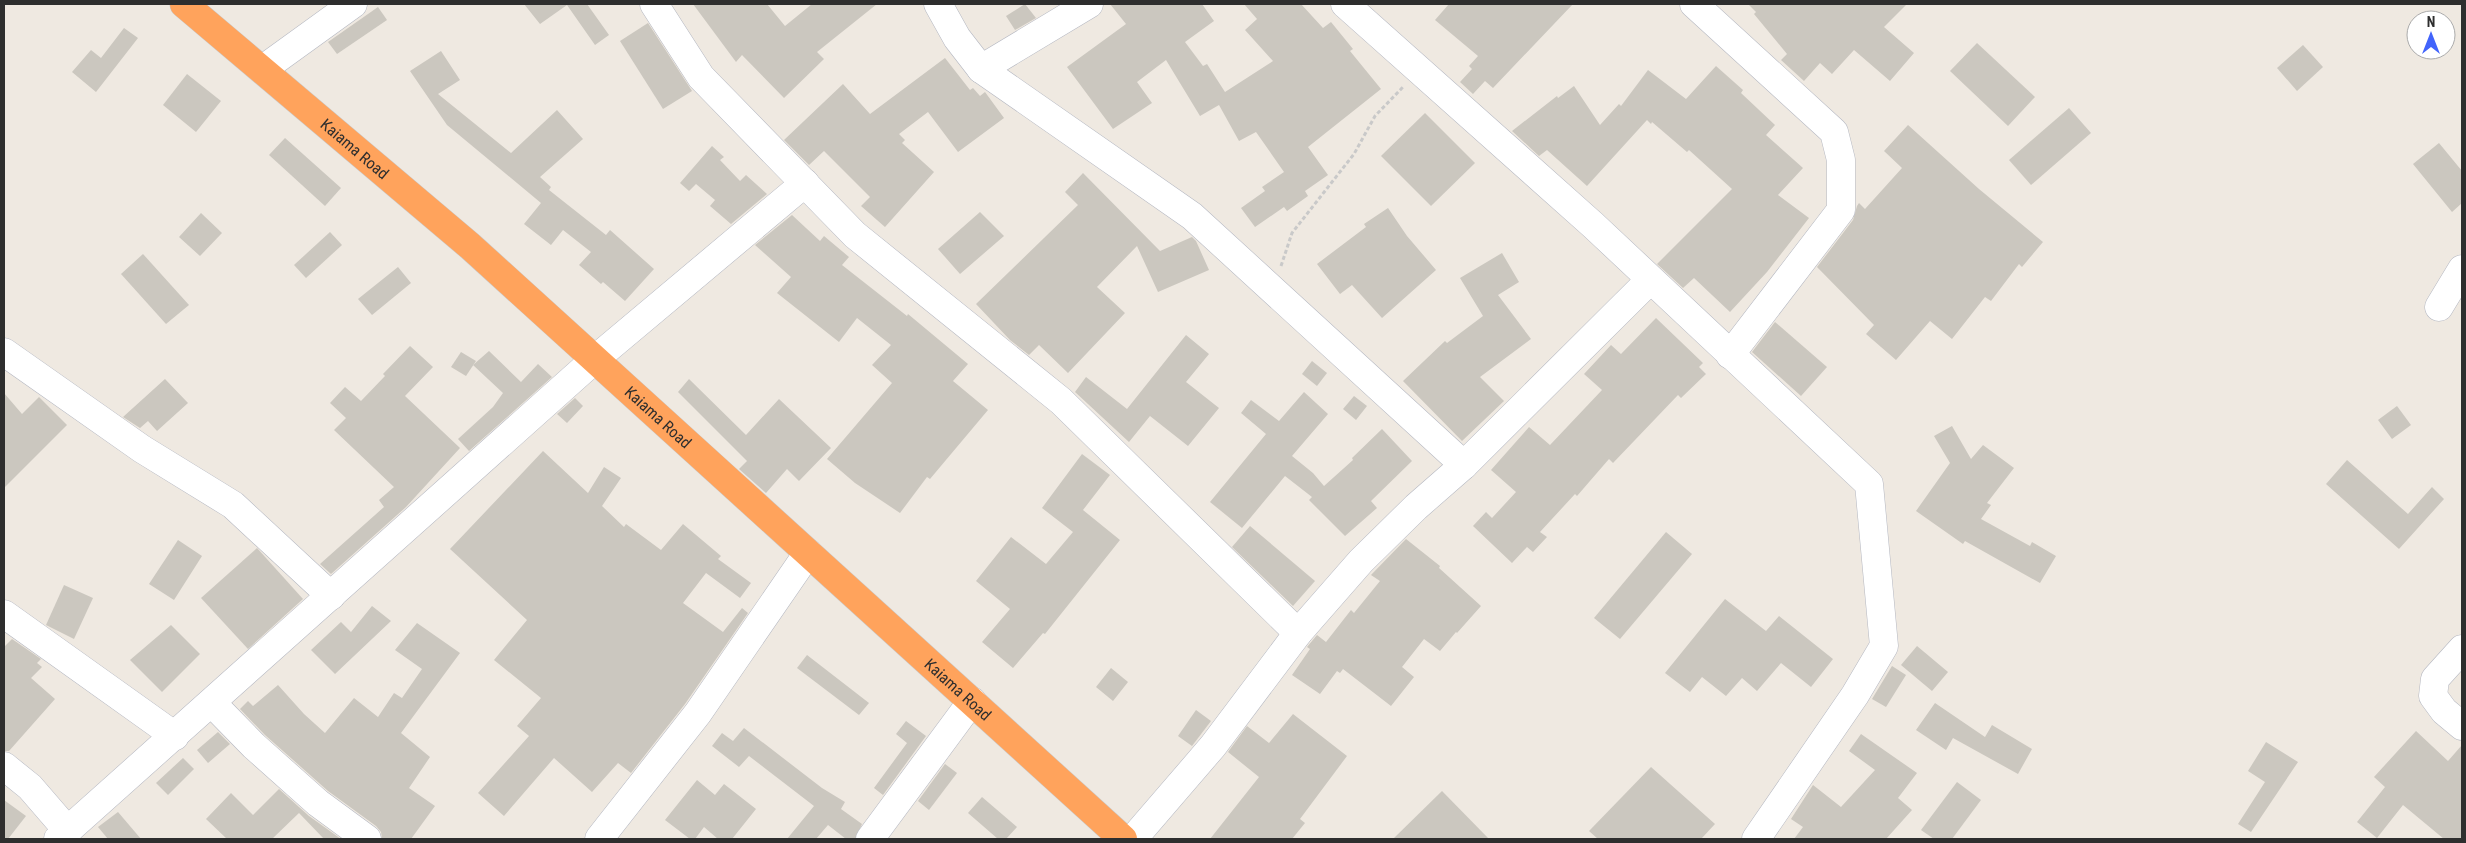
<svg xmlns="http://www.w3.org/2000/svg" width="2466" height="843" font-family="'Roboto Condensed',sans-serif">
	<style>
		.building { fill: #cbc7bf }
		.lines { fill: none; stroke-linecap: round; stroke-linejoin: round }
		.minor-casing { stroke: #b4b7c1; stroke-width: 29 }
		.highway-casing { stroke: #c9c9c9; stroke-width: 29 }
		.path { stroke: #c9c9c9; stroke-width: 3; stroke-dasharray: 4 2.5; stroke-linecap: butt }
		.minor { stroke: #fff; stroke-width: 28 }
		.highway { stroke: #ffa35c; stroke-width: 28 }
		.labels { text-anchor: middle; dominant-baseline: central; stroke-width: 5; stroke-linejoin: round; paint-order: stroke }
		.street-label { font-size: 16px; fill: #2e2e2e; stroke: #fff }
	</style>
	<rect width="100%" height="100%" fill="#efe9e1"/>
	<!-- building -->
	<g class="building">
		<polygon points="524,4 587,4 609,35 595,45 567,5 540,24"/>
		<polygon points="693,4 767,4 785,26 812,4 877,4 817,52 824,59 784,98 742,55 736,62"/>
		<polygon points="1025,4 1036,18 1015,30 1006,16"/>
		<polygon points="1110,4 1202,4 1214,21 1185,42 1203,66 1207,64 1225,92 1273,61 1245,30 1257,19 1244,4 1301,4 1323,28 1331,22 1353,49 1350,51 1381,89 1308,147 1328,175 1305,191 1308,196 1287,211 1284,207 1255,227 1241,208 1265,191 1262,187 1284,172 1256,132 1239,141 1219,105 1200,116 1166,60 1137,82 1152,103 1113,129 1067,67 1126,24"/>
		<polygon points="1449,4 1573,4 1493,88 1485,81 1473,94 1460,82 1472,69 1469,66 1478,56 1435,20"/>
		<polygon points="1748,4 1907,4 1884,27 1914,53 1890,81 1854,50 1832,74 1820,63 1804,81 1781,60 1787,54 1754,14 1756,12"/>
		<polygon points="378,7 387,20 337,54 328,42"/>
		<polygon points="648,23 692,91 663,109 620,41"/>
		<polygon points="124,28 138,38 96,92 72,72 91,50 101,58"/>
		<polygon points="1977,43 2035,97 2008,126 1950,71"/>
		<polygon points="2303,45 2323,67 2297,91 2277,68"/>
		<polygon points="441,51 460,80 438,94 511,153 557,110 583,139 540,177 551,187 549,190 606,235 610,230 654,269 625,301 603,282 601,284 579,265 591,252 563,230 551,245 524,224 541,203 447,125 410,71"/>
		<polygon points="945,58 970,90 973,88 980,96 985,92 1004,118 958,152 928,112 899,134 905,140 902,143 934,172 885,227 861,206 870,197 824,151 809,165 784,140 843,84 870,114"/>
		<polygon points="1716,66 1743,90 1741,93 1775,125 1766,135 1803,168 1778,195 1809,218 1767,272 1730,312 1694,278 1683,288 1657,264 1732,189 1689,150 1687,152 1652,122 1651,124 1647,120 1587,186 1547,150 1539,156 1512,131 1557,96 1558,98 1574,86 1600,125 1619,104 1621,106 1648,70 1686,99"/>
		<polygon points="187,74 221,101 196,132 163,105"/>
		<polygon points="2069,108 2091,133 2031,185 2009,160"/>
		<polygon points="1425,113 1475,163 1431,206 1381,156"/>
		<polygon points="1908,125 1979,189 2043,242 2022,267 2019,264 1991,301 1985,297 1952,339 1930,321 1896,360 1866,334 1874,325 1817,267 1853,220 1857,206 1859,203 1865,209 1902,168 1884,151"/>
		<polygon points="285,138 341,188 325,206 269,155"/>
		<polygon points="2439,143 2462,171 2462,203 2452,212 2413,164"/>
		<polygon points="712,146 724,157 720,160 740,181 746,175 767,194 731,224 710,206 715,200 696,184 689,191 680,183"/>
		<polygon points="1083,173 1160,251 1192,237 1196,241 1209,270 1158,292 1137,246 1097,287 1125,313 1068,373 1039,345 1029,355 1010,340 976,304 1078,205 1065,192"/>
		<polygon points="1388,208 1407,236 1436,270 1382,318 1352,285 1340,294 1317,264 1366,227 1364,224"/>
		<polygon points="980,212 1004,236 960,274 938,249"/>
		<polygon points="201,213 222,233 200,256 179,237"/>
		<polygon points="792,215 820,241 824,236 849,257 842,265 907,316 908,314 968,364 953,381 988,410 930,479 927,477 900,513 855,483 827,459 892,383 872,365 891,345 857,318 839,342 777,293 791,277 755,245"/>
		<polygon points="330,232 342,245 306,278 294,265"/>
		<polygon points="1502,253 1519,282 1498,295 1531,339 1480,377 1504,401 1462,441 1403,381 1445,341 1447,343 1483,316 1460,278"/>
		<polygon points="143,254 189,305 166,324 121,274"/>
		<polygon points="398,267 411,283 372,315 358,299"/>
		<polygon points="1656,318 1703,363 1699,367 1706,374 1681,398 1678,395 1613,463 1609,459 1577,496 1575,494 1540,532 1547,537 1533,552 1527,547 1512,563 1473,526 1486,512 1492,518 1516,492 1491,470 1529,427 1550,445 1602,390 1584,374 1611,345 1621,354"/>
		<polygon points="1775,322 1827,367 1801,396 1752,352"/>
		<polygon points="1186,335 1209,354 1186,382 1219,408 1188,446 1150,416 1129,442 1075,392 1086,377 1127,409"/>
		<polygon points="410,346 433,367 405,396 460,448 406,507 331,574 320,564 384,507 379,500 394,487 334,430 346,418 330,403 345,387 361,401 385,376 383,374"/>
		<polygon points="489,351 521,382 538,364 552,377 469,451 458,439 493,407 503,393 473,365"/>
		<polygon points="461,352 476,361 466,376 451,367"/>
		<polygon points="1312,361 1327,373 1317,386 1302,374"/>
		<polygon points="165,379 188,403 157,431 148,421 140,428 123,417"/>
		<polygon points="689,379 746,435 779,399 831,448 799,481 787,469 766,493 739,469 747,461 678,392"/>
		<polygon points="1304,392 1328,414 1292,456 1313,473 1324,486 1353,460 1352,458 1382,429 1412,461 1371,501 1377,508 1345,536 1309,500 1312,497 1285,476 1242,528 1210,502 1266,434 1241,413 1251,400 1279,421"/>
		<polygon points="4,393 22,414 39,397 67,425 4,488"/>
		<polygon points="1354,396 1367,406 1356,420 1343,409"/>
		<polygon points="575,398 583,406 567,423 557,414"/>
		<polygon points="2397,406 2411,425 2392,439 2378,420"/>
		<polygon points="1952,426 1971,459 1983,445 2014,468 1987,503 1991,505 1981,519 2030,546 2032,542 2056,556 2040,583 1965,541 1963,544 1916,511 1950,463 1934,436"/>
		<polygon points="543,451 588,493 604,467 621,478 602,506 624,527 626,524 661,550 683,524 721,556 718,559 751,583 740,598 706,573 683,603 723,632 742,608 748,613 685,704 631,773 618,763 592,792 554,758 504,816 478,793 529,736 517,726 541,698 494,660 527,620 450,549"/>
		<polygon points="1082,454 1110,475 1083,510 1120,540 1045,634 1043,633 1013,668 982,642 1010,609 976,581 1011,537 1046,564 1073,532 1042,508"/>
		<polygon points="2347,460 2408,514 2432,487 2444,499 2399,549 2326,484"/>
		<polygon points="1250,526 1315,581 1293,606 1232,547"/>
		<polygon points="1666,532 1692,554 1620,639 1594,618"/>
		<polygon points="1406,539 1440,566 1439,568 1481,606 1457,633 1456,632 1440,651 1424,639 1402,667 1414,677 1391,706 1343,669 1340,673 1337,671 1320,694 1292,675 1310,649 1307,647 1317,635 1326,642 1351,610 1354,613 1380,581 1371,575"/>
		<polygon points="178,540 202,556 174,600 149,584"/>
		<polygon points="257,548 303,599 248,649 201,598"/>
		<polygon points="64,585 93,598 74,639 46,625"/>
		<polygon points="1725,599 1766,631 1779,616 1833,659 1811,687 1781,663 1757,691 1742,678 1726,696 1702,677 1690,692 1665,673"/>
		<polygon points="372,606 391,621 335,674 311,650 341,622 351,632"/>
		<polygon points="417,623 460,653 401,733 430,757 409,788 435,806 411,839 382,839 381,832 376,826 328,791 265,735 240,709 248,701 253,706 278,685 304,714 325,733 354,698 378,717 394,693 402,698 422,669 395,650"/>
		<polygon points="171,625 200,654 162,692 130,660"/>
		<polygon points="12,639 41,659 37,663 42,667 31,678 55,699 9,751 4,751 4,647"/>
		<polygon points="1917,646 1948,672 1932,691 1901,665"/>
		<polygon points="807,655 869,703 859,715 797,668"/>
		<polygon points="1892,666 1906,675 1886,707 1872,699"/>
		<polygon points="1111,668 1128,682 1113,701 1096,687"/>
		<polygon points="1935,703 1985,737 1992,725 2032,749 2018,774 1953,738 1946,750 1916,730"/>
		<polygon points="1196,710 1211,721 1192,746 1178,736"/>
		<polygon points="1293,714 1347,756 1300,819 1305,823 1292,839 1210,839 1259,777 1228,752 1247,726 1269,743"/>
		<polygon points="906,721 926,736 883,795 874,788 907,743 896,734"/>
		<polygon points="744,728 822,788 845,802 841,809 862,824 855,839 846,839 828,825 816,839 787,839 814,806 749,756 739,767 712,746 722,733 733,741"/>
		<polygon points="2416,731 2448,761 2462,745 2462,839 2444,839 2403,805 2377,838 2357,822 2385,787 2374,777"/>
		<polygon points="218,732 230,744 208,763 197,750"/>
		<polygon points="1861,734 1917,773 1898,798 1912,810 1886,839 1794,839 1803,827 1791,819 1813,785 1841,807 1875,770 1849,751"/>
		<polygon points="2266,742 2298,762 2251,832 2238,824 2265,782 2248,771"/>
		<polygon points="183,758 194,769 168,795 156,783"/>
		<polygon points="945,764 957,773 929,810 918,801"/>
		<polygon points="1651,767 1715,824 1701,839 1598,839 1589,831"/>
		<polygon points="697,780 715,795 724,784 756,809 732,839 718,839 704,827 695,839 690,839 665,820"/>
		<polygon points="1957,782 1981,800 1952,839 1934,839 1921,830"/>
		<polygon points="279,789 309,816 341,839 324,839 299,813 272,839 227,839 206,819 231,793 253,815"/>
		<polygon points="1442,791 1489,839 1393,839"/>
		<polygon points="982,797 1017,827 1006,839 998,839 968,813"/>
		<polygon points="4,800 26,816 8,839 4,839"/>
		<polygon points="118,812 141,839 108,839 98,827"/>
	</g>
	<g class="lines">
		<defs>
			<g id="minor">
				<polyline points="654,4 701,77 855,235 1061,401 1298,633"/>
				<polyline points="938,4 957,38 981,69 1192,216 1464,465"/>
				<polyline points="1345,4 1593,225 1869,484 1884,646 1855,695 1756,839"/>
				<polyline points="1694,4 1834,132 1841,160 1841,210 1730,355"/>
				<polyline points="263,69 353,4"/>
				<polyline points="981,69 1089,4"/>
				<polyline points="2439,307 2462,269"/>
				<polyline points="4,352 142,449 233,505 331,596"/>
				<polyline points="4,614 175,736"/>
				<polyline points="2462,649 2435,679 2433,696 2444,711 2462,726"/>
				<polyline points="212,703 254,746 318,803 367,839"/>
				<polyline points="4,766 30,787 68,831"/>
				<polyline points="58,839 594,360 805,183"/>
				<polyline points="599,839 698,713 808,553"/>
				<polyline points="870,839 972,701"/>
				<polyline points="1133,839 1213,746 1298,633 1361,561 1416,507 1464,465 1650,280"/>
			</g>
			<g id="highway">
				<path id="s1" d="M 184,4 L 470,246 L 1123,839"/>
			</g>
		</defs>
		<!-- minor casing -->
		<use href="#minor" class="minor-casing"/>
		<!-- highway casing -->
		<use href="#highway" class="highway-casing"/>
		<!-- path -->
		<polyline class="path" points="1281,266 1292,233 1354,154 1375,116 1403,87"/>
		<!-- minor -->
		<use href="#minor" class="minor"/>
		<!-- highway -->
		<use href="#highway" class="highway"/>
	</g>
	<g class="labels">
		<!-- street labels -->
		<g class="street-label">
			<text stroke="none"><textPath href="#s1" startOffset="224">Kaiama Road</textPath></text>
			<text stroke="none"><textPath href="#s1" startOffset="629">Kaiama Road</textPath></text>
			<text stroke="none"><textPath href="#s1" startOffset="1034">Kaiama Road</textPath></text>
		</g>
	</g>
	<!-- border -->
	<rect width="2466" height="843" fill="none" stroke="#2e2e2e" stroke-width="10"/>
	<!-- north arrow -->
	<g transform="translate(2431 35)"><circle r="24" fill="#ffffff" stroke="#ababab"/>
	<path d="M0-4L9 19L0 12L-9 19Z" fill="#4264fb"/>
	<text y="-8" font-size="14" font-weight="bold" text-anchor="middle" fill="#2e2e2e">N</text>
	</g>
</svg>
